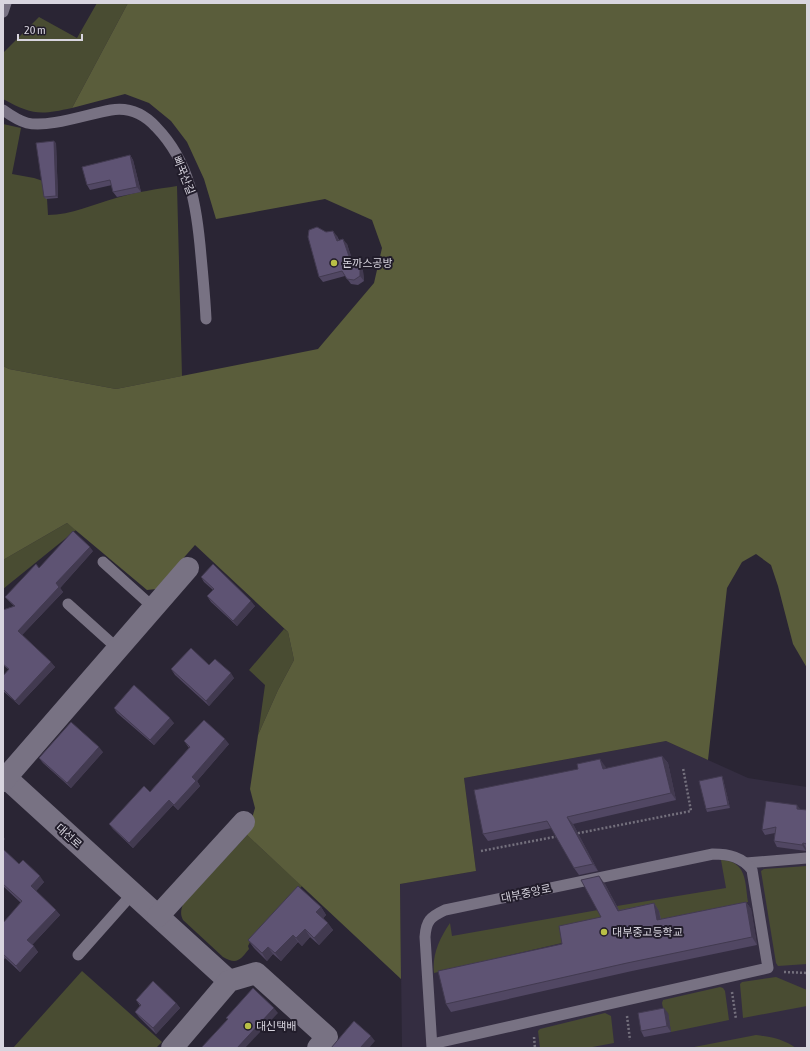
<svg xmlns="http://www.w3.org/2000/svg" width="810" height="1051" font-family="'Asap Condensed','Noto Sans KR',sans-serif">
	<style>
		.built { fill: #342d41 }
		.green { fill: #494c32 }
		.forest { fill: #5a5d3b }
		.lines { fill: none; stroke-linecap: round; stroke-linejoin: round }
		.path { stroke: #74707d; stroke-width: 2.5; stroke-dasharray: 2 2; stroke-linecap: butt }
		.lane { stroke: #787283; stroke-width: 11 }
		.street { stroke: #787283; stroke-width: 22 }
		.wall { fill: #514763 }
		.shaded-wall { fill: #423a50 }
		.building { fill: #5e5373; stroke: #423a50 }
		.poi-dot { fill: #b9c046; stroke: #211c2a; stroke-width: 1.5 }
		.labels { text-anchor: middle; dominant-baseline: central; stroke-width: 4; stroke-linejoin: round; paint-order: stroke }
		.street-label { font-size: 11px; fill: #d8d5df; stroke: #211c2a }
		.poi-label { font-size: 11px; fill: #d8d5df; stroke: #211c2a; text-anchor: start }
	</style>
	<rect width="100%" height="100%" fill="#2a2534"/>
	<!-- built -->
	<polygon class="built" points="666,741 748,778 807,787 807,1048 402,1048 400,884 476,871 464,778"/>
	<!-- green -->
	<g class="green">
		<path d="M 97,3 L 128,3 L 72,108 C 40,115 32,115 3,99 L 3,53 L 39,17 L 77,38 Z"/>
		<path d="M 3,124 L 21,128 L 12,174 L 34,178 L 46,182 L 48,215 C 71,215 94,204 116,198 C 136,192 157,189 177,186 L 182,376 L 116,389 L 9,369 L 3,366 Z"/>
		<polygon points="67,523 76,530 3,589 3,560"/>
		<polygon points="284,629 288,632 294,660 278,690 258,735 265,685 249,670"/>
		<path d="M 247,835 L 302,886 L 250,942 L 248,946 L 249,949 C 240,960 237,965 223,957 L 183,920 C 180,914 181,910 183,904 Z"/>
		<path d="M 721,860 C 747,861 745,882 748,902 L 623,928 L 617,906 L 726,888 Z"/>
		<polygon points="807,866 807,964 778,966 776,963 761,871 764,869"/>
		<path d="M 598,910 L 601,915 L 603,925 L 566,942 L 434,973 C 432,955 439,939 450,923 L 452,936 Z"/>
		<polygon points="82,971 162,1042 156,1048 13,1048"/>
		<polygon points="776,977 807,990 807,1006 743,1018 740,984 742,982"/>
		<polygon points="720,987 723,988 725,991 729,1020 671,1032 668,1013 664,1013 662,1003 663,1000"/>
		<polygon points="605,1013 611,1016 614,1043 587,1048 540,1048 538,1031 540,1029"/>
		<path d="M 756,1035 C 771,1037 783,1039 796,1048 L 689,1048 Z"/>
	</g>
	<!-- forest -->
	<polygon class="forest" points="128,3 807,3 807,668 793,644 778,586 771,565 756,554 742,562 727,588 708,760 666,741 464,778 476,871 400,884 401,979 247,835 255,808 250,789 258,735 278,690 294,660 288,632 195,545 156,589 147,590 67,523 3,560 3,366 9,369 116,389 318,349 374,283 382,248 372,220 325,199 216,219 204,179 187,142 171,121 149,103 125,94 72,108"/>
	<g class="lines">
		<!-- path -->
		<g class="path">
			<polyline points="574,834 691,811 683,768"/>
			<polyline points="481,851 559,836"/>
			<polyline points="784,972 807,973"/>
			<polyline points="732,992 736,1019"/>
			<polyline points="627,1016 630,1040"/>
			<polyline points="534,1037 535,1048"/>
		</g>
		<!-- lane -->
		<g class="lane">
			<polyline points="3,12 6,3"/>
			<path d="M 3,110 C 10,115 19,121 27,123 C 49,128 88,114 111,110 C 129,107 144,114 156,127 C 191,163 197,208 201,256 C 203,277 205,298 206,319"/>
			<polyline points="103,562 154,608"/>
			<polyline points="68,604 118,649"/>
			<polyline points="746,863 807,858"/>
			<polyline points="78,955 133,893"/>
			<path d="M 432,1048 L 425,937 C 426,921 430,917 445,910 L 713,854 C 729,854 742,857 752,870 L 768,968 L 432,1044"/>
		</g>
		<!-- street -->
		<g class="street">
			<polyline points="3,775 229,981"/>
			<polyline points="3,781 188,568"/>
			<polyline points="158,916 244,822"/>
			<polyline points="172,1048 229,981 256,973 327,1037 318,1048"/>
		</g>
	</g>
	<!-- wall -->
	<g class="wall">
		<polygon points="56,143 58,198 46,199 44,197"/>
		<polygon points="130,155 133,160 141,192 117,197 113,192 112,185 90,190 87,185"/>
		<polygon points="326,232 337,236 339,240 347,244 353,263 360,266 363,271 364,281 358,285 351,284 345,276 323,282 319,277"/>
		<polygon points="93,551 60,588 63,592 22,635 55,667 19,705 3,691 3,676 9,670 3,665 3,610 14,606 5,597 39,568"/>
		<polygon points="201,577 255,606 237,626 211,602 207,596 213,590 204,582"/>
		<polygon points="209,665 234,678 209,706 175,675 171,669"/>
		<polygon points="114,708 174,723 154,745 117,713"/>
		<polygon points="184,741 229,744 197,781 200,786 178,810 173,805 133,848 113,829 109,824 150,792 189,748"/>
		<polygon points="103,752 71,788 43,763 39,758"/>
		<polygon points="662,756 668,763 676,800 573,824 598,871 579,875 574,868 552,828 488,841 483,834 605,766 606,769"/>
		<polygon points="722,776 723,779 730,808 707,812 706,809"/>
		<polygon points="800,810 807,810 807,848 806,848 806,851 777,847 774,841 775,833 765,835 762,830"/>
		<polygon points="3,849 19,864 44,882 36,891 60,915 32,945 38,952 20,972 5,958 3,961 3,923 21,903 3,886"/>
		<polygon points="605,884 619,910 654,903 659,911 661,919 746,902 751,909 757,945 632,971 451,1012 446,1004 562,944 601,917"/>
		<polygon points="321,907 326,915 323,918 333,930 319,945 310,937 302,946 298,942 281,961 273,954 267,961 254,948 248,940"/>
		<polygon points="136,1000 176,1003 180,1008 156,1034 139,1017 135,1012 140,1006"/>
		<polygon points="668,1013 671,1032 644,1037 641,1031"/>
	</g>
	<!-- shaded-wall -->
	<g class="shaded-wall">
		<polygon points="54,141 56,143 58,198 56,196"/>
		<polygon points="130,155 133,160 141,192 137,187"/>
		<polygon points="333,231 337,236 340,246 337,241"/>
		<polygon points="343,239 347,244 355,267 351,262"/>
		<polygon points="360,266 363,271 364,281 360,276"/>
		<polygon points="90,547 93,551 60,588 63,592 21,636 18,631 56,583"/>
		<polygon points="251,601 255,606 237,626 233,621"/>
		<polygon points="51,662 55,667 19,705 15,701"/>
		<polygon points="231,673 234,678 209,706 206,701"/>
		<polygon points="170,718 174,723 154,745 150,740"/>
		<polygon points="225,739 229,744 197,781 200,786 178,810 174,805 192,777"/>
		<polygon points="99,747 103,752 71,788 67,783"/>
		<polygon points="662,756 668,763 676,800 671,793"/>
		<polygon points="600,759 605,766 608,777 603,769"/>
		<polygon points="722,776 723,779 730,808 728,805"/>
		<polygon points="169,800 173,805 133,848 129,843"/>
		<polygon points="797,805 801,810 797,809"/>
		<polygon points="567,817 573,824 598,871 593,864"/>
		<polygon points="3,836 5,839 3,842"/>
		<polygon points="803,843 806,848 806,851 802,845"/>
		<polygon points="40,876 44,882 35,892 31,886"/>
		<polygon points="599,876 605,884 623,918 618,911"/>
		<polygon points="746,902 751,909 757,945 752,937"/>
		<polygon points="654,903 659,911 662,928 657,920"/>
		<polygon points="321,907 326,915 322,920 316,912"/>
		<polygon points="56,910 60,915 31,946 27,940"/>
		<polygon points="328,923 333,930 319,945 314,938"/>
		<polygon points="305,929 310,937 302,946 296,938"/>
		<polygon points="293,935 298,942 281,961 275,953"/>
		<polygon points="34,946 38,952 20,972 16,966"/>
		<polygon points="268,947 273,954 267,961 262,953"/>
		<polygon points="3,955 5,958 3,961"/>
		<polygon points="176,1003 180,1008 156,1034 153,1028"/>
		<polygon points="274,1008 278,1013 245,1048 237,1048"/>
		<polygon points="664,1008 668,1013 671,1032 667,1026"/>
		<polygon points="371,1036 375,1041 369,1048 360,1048"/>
	</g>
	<!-- building -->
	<g class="building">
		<polygon points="54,141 56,196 44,197 36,143"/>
		<polygon points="130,155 137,187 113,192 110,180 87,185 82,167"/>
		<polygon points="317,227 326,232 333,231 337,241 343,239 351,262 360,266 360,276 354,280 347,279 342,271 319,277 308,237 309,230"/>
		<polygon points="73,531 90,547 56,583 59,587 18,631 51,662 15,701 3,689 3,676 9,669 3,664 3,610 15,606 5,597 36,564 39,568"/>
		<polygon points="213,564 251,601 233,621 207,596 214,589 201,577"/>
		<polygon points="191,648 209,665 215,659 231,673 206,701 171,669"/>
		<polygon points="134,685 170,718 150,740 114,708"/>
		<polygon points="204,720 225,739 192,777 196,781 174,805 169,800 129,843 109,824 144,786 150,792 190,747 184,741"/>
		<polygon points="71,722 99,747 67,783 39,758"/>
		<polygon points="662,756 671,793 567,817 593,864 574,868 547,821 483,834 474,790 578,769 577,764 600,759 603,769"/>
		<polygon points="722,776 728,805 706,809 699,781"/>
		<polygon points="766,801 797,805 797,809 807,810 807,844 803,843 802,845 774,841 776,827 762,830"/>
		<polygon points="3,849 19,864 23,860 40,876 31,886 56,910 27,940 34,946 16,966 3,954 3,923 22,901 3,884"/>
		<polygon points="599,876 618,911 654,903 657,920 746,902 752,937 627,963 446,1004 438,971 562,944 559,926 601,917 581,880"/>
		<polygon points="298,886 321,907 316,912 328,923 314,938 305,929 296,938 293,935 275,953 268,947 262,953 248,940"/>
		<polygon points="153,981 176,1003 153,1028 135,1012 141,1005 136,1000"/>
		<polygon points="253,988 274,1008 237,1048 201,1048 228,1019 226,1018"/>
		<polygon points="664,1008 667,1026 641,1031 638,1013"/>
		<polygon points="354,1021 371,1036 360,1048 331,1048"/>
	</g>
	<!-- markers -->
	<g class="poi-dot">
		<circle cx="334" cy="263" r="4"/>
		<circle cx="604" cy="932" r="4"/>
		<circle cx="248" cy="1026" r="4"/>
	</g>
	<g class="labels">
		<!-- street labels -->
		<g class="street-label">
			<text transform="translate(184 175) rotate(68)">뻐꾹산길</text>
			<text transform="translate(69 836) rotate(42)">대선로</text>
			<text transform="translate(526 893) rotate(-12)">대부중앙로</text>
		</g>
		<!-- poi labels -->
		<g class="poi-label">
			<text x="342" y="263">돈까스공방</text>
			<text x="612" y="932">대부중고등학교</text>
			<text x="256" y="1026">대신택배</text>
		</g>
	</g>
	<!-- border -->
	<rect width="810" height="1051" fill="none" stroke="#d8d5df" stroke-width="8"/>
	<!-- scale -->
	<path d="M18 34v6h64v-6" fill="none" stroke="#d8d5df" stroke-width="2"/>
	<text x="24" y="34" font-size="12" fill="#d8d5df" stroke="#211c2a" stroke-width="3" paint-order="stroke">20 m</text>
</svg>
